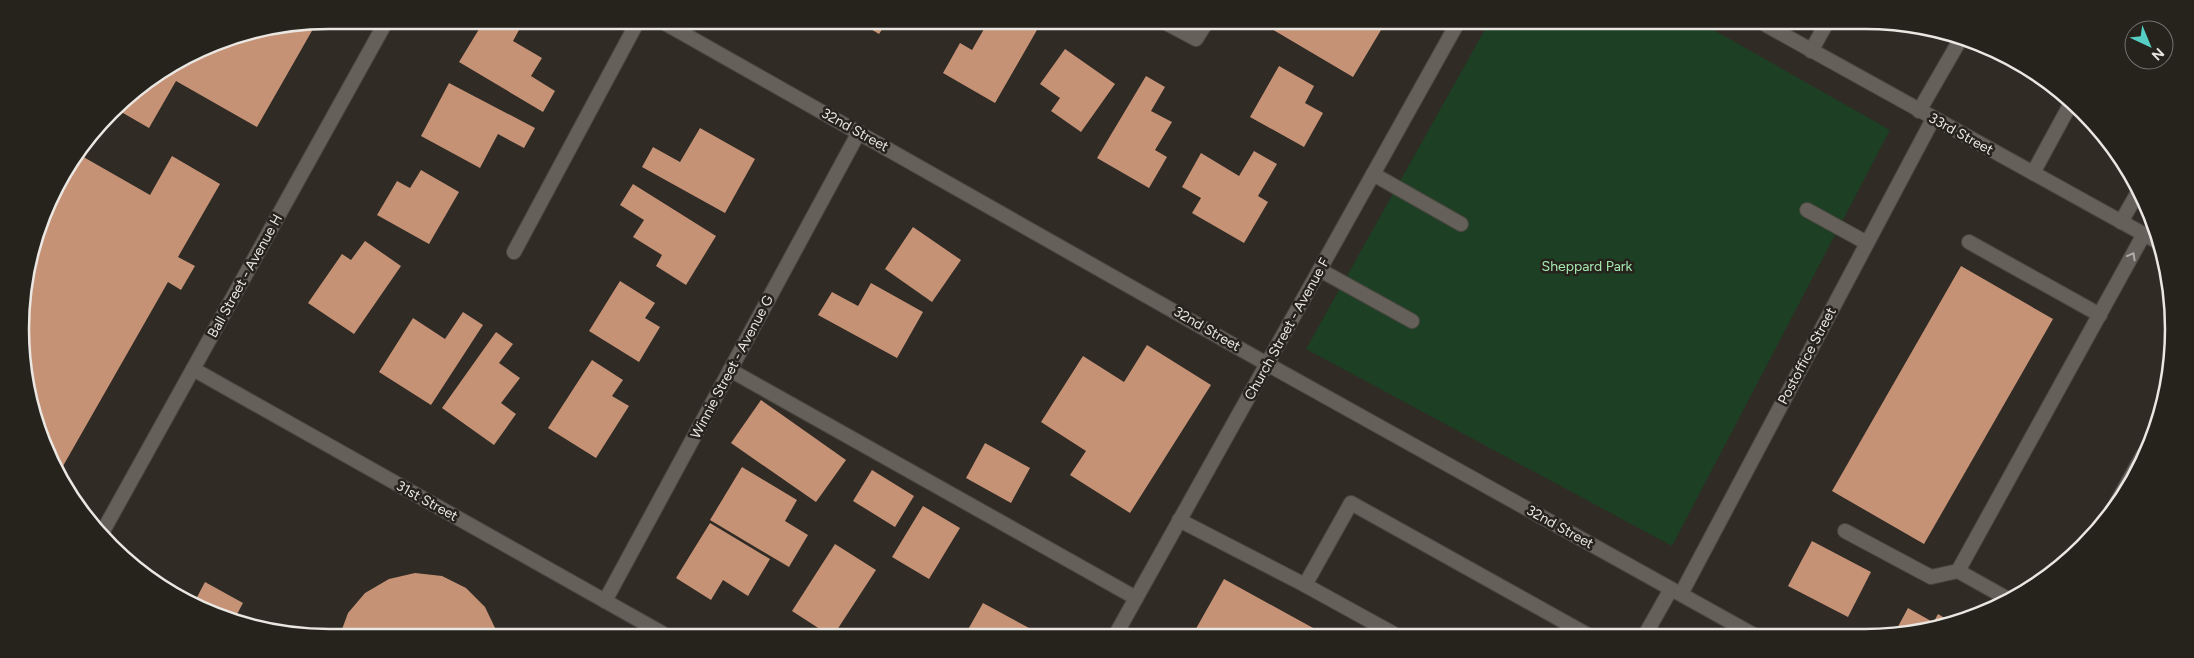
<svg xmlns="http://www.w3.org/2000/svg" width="2194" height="658" font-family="Figtree,sans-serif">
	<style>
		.green { fill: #1d3f24 }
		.building { fill: #c69276 }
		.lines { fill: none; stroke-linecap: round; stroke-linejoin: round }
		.service-casing { stroke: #4a4741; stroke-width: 16 }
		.minor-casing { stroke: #4a4741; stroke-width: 16 }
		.tertiary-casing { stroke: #4a4741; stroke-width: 16 }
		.service { stroke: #656059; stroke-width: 14 }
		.minor { stroke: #656059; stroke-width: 14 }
		.tertiary { stroke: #656059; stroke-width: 14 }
		.oneway { stroke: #aeaaa5 }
		.labels { text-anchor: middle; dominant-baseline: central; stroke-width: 5; stroke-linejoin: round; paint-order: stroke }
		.street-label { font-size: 14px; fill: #eae7e3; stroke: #26221c }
		.park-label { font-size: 14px; fill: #a5e9b0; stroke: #26221c }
		.rim { fill: none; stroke: #eae7e3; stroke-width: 2.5 }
	</style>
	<rect width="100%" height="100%" fill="#302b25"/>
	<!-- green -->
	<polygon class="green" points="1488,24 1705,25 1890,130 1672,546 1306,349"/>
	<!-- building -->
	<g class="building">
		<polygon points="484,21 503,21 519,30 513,41 542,58 531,76 555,91 543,112 459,62"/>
		<polygon points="317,22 257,127 176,81 149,128 116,109 125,97 211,43"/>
		<polygon points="859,22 887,22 879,34"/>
		<polygon points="988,22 996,23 1009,30 1013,23 1041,23 995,103 943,73 960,43 972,50"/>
		<polygon points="1272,24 1382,24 1384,25 1353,77 1270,28"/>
		<polygon points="1065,49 1115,84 1081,132 1051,111 1060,98 1040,84"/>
		<polygon points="1279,66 1314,86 1305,103 1323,113 1304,147 1250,117"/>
		<polygon points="1146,76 1165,87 1151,111 1172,122 1155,150 1167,157 1149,188 1097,158"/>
		<polygon points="449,83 535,128 524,148 498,134 480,168 421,136"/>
		<polygon points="700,128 755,159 725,213 642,167 653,147 680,162"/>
		<polygon points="1254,151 1277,164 1258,196 1268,202 1244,243 1192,213 1201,198 1182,187 1201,153 1239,176"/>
		<polygon points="80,155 150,195 172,156 220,184 178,257 195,266 181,290 168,282 59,473 30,409 23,289 52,192"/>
		<polygon points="421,170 459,192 429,244 377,215 397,181 410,188"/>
		<polygon points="633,184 716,236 686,285 656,266 662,255 633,237 644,220 620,205"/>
		<polygon points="913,227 961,260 932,302 885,269"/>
		<polygon points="365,241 401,266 354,334 308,303 342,254 351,260"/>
		<polygon points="1961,266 2053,319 1924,544 1832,491"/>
		<polygon points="620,281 655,303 645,318 660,327 639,362 589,331"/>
		<polygon points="871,283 923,312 897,358 818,315 832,292 858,306"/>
		<polygon points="463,312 483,325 431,405 379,372 413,318 445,339"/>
		<polygon points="496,332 513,344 499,363 520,378 501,403 516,414 494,445 442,408"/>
		<polygon points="1147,345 1211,385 1130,513 1070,475 1086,451 1041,422 1083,356 1124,382"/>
		<polygon points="592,360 623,380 612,396 629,406 596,458 548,428"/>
		<polygon points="761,400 846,460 816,502 731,443"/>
		<polygon points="985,443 1030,468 1011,503 966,478"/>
		<polygon points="742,467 797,500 785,521 808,535 789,567 710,520"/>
		<polygon points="872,470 914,496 895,527 853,501"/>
		<polygon points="923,506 960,528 929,579 892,557"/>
		<polygon points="710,523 770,559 748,596 723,580 711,600 676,578"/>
		<polygon points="1812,541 1871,572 1848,617 1788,586"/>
		<polygon points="835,544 876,570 835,633 826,633 792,611"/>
		<polygon points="415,573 442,576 466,588 485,607 497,632 341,632 348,613 365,593 389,579"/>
		<polygon points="1224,579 1324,634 1193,634"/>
		<polygon points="205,582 243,603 235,618 195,601"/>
		<polygon points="983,603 1031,629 1028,634 966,633"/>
		<polygon points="1908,608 1931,621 1926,630 1905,635 1897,635 1894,634"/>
		<polygon points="1938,614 1953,623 1930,629"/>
	</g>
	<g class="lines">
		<defs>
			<g id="service">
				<polyline points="1166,23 1196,39 1206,23"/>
				<polyline points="1811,51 1825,26"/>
				<polyline points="1919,111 1960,40"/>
				<polyline points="2033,173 2070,105"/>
				<polyline points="1373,174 1461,224"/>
				<polyline points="1807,210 1867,243"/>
				<polyline points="2121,222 2137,194"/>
				<polyline points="1969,242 2100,315"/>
				<polyline points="514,252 638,21"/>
				<polyline points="1320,270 1412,321"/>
				<polyline points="730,370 1136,598"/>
				<polyline points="2117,502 2143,455"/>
				<polyline points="1179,520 1305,585 1394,634"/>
				<polyline points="1845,531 1931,577 1958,571"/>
				<polyline points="1305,585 1351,503 1588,635"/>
				<polyline points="2008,599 1958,571 2144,234"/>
				<polyline points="1645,635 1671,589"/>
			</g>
			<g id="minor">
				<polyline points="661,21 1267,364 1754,635"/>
				<polyline points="193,369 662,633"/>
				<polyline points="1681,594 1933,119"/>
				<polyline points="605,601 859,132"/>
			</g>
			<g id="tertiary">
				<polyline points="1766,25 2156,241"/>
				<polyline points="103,531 387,20"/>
				<polyline points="1116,634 1457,24"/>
			</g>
		</defs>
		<!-- service casing -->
		<use href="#service" class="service-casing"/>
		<!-- minor casing -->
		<use href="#minor" class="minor-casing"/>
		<!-- tertiary casing -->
		<use href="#tertiary" class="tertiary-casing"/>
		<!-- service -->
		<use href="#service" class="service"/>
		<!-- minor -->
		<use href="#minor" class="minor"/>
		<!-- tertiary -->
		<use href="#tertiary" class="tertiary"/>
	</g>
	<!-- one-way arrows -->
	<defs><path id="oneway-chevron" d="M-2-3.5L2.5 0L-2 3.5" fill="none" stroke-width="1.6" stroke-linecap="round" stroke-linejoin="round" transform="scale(1.25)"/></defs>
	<use class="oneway" href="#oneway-chevron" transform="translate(2132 256) rotate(-61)"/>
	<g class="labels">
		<!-- street labels -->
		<g class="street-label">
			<text transform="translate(855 130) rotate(29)">32nd Street</text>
			<text transform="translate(1961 134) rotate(29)">33rd Street</text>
			<text transform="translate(245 276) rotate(-61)">Ball Street - Avenue H</text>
			<text transform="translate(1207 329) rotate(30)">32nd Street</text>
			<text transform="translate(1287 329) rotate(-61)">Church Street - Avenue F</text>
			<text transform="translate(1807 356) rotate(-62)">Postoffice Street</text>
			<text transform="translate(732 367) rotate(-62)">Winnie Street - Avenue G</text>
			<text transform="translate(427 501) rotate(29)">31st Street</text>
			<text transform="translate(1560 527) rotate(29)">32nd Street</text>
		</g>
		<!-- park labels -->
		<g class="park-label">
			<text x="1587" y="266">Sheppard Park</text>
		</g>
	</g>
	<!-- crop -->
	<path d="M0 0H2194V658H0ZM329 29H1865A300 300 0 0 1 2165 329V329A300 300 0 0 1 1865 629H329A300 300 0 0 1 29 329V329A300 300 0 0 1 329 29Z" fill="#26221c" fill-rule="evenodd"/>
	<path class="rim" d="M329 29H1865A300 300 0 0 1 2165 329V329A300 300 0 0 1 1865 629H329A300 300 0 0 1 29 329V329A300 300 0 0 1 329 29Z"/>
	<!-- north arrow -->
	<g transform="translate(2149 45) rotate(136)"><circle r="24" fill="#26221c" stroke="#74716c"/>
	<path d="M0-4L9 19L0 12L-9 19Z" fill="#56cec3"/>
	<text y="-8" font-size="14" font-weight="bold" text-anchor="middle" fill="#eae7e3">N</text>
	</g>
</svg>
